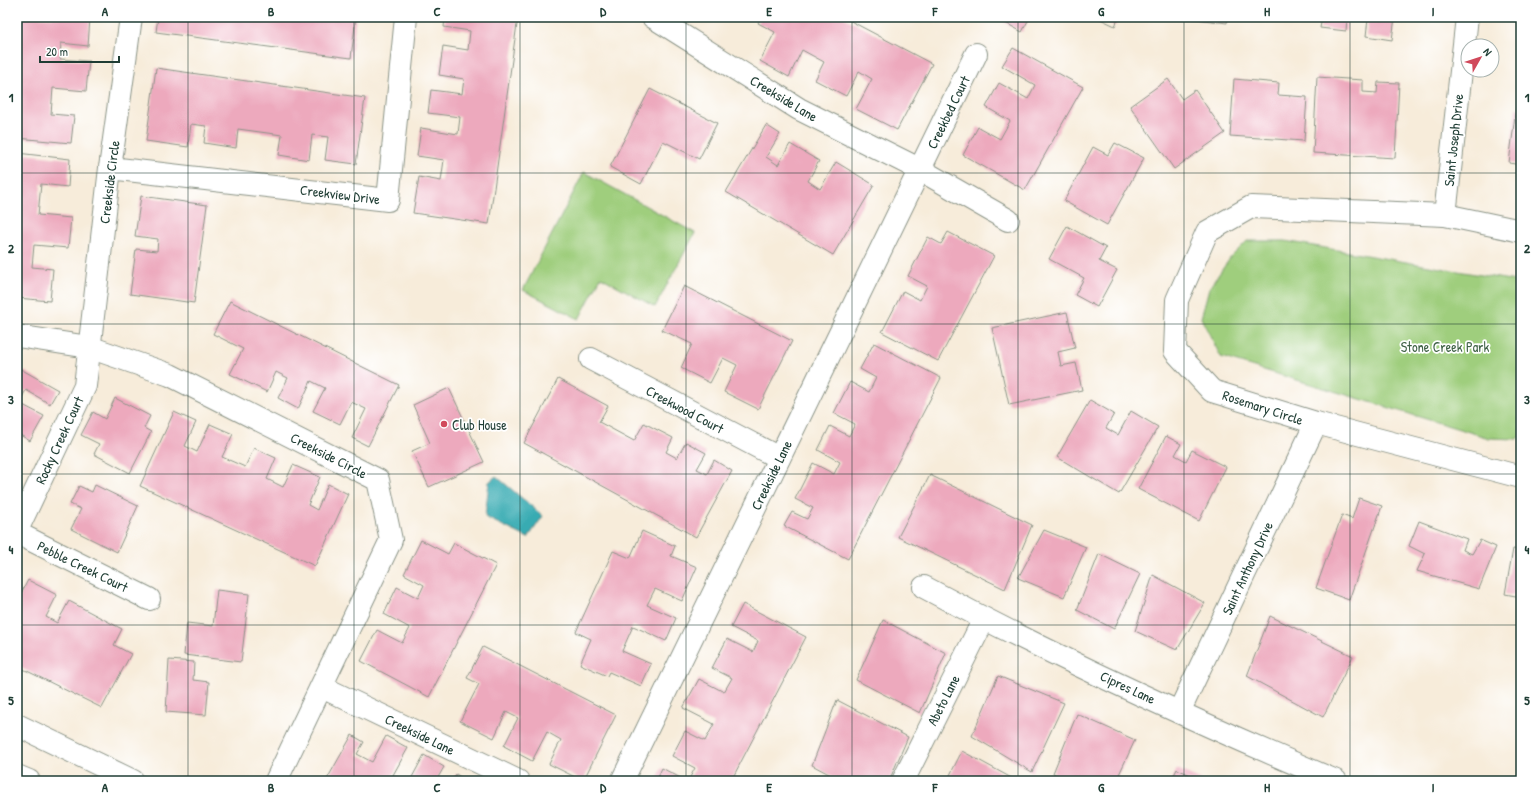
<svg xmlns="http://www.w3.org/2000/svg" width="1538" height="798" font-family="'Patrick Hand',sans-serif">
	<style>
		.green { fill: #9fce7d; stroke: #5f8658 }
		.water { fill: #39abb2; stroke: #2c7473 }
		.building { fill: #eda9bd }
		.lines { fill: none; stroke-linecap: round; stroke-linejoin: round }
		.minor-casing { stroke: #8b9487; stroke-width: 24 }
		.secondary-casing { stroke: #8b9487; stroke-width: 24 }
		.minor { stroke: #fff; stroke-width: 22 }
		.secondary { stroke: #fff; stroke-width: 22 }
		.grid { fill: none; stroke: #1f3d34; stroke-width: 1; stroke-opacity: 0.55 }
		.poi-dot { fill: #d1495b; stroke: #fff; stroke-width: 1.5 }
		.labels { text-anchor: middle; dominant-baseline: central; stroke-width: 3.5; stroke-linejoin: round; paint-order: stroke }
		.street-label { font-size: 14px; fill: #1f3d34; stroke: #fff }
		.park-label { font-size: 14px; fill: #3f6146; stroke: #fff }
		.poi-label { font-size: 14px; fill: #1f3d34; stroke: #fff; text-anchor: start }
		.neatline { fill: none; stroke: #1f3d34; stroke-width: 1.5 }
		.grid-label { font-size: 13px; text-anchor: middle; font-weight: bold; fill: #1f3d34 }
	</style>
	<rect width="100%" height="100%" fill="#fff"/>
	<filter id="ink" filterUnits="userSpaceOnUse"><feTurbulence type="fractalNoise" baseFrequency=".025" numOctaves="2"/><feDisplacementMap in="SourceGraphic" scale="8" xChannelSelector="R" yChannelSelector="G"/><feConvolveMatrix kernelMatrix="1 2 1 2 8 2 1 2 1" color-interpolation-filters="sRGB"/></filter>
	<filter id="wash" filterUnits="userSpaceOnUse"><feTurbulence type="fractalNoise" baseFrequency=".012" numOctaves="4" result="noise"/><feDisplacementMap in="SourceGraphic" scale="16" xChannelSelector="R" yChannelSelector="G"/><feGaussianBlur stdDeviation="0.9" result="paint"/><feColorMatrix in="noise" values="0 0 0 0 0 0 0 0 0 0 0 0 0 0 0 0 0 1.4 0 .05"/><feComposite in="paint" operator="in"/></filter>
	<g filter="url(#wash)">
		<rect width="100%" height="100%" fill="#f7ecda"/>
		<!-- green -->
		<g class="green">
			<polygon points="584,172 695,233 655,307 601,277 579,319 523,290"/>
			<polygon points="1247,241 1285,241 1521,282 1521,436 1517,439 1489,438 1221,357 1201,318 1209,288 1231,257"/>
		</g>
		<!-- water -->
		<polygon class="water" points="496,476 543,516 528,538 485,517 489,482"/>
		<g id="blocks">
			<!-- building -->
			<g class="building">
				<polygon points="17,17 90,18 88,46 61,43 60,59 89,61 86,91 53,88 51,114 74,116 71,143 17,138"/>
				<polygon points="158,17 356,17 351,58 156,32"/>
				<polygon points="445,17 518,17 489,224 413,213 419,177 441,181 444,160 417,156 421,128 458,134 460,117 428,113 431,90 462,94 464,79 439,75 443,46 468,50 470,31 444,27"/>
				<polygon points="761,17 843,17 932,64 897,130 856,109 872,79 859,71 846,96 815,80 824,62 802,50 789,77 760,61 775,32 758,23"/>
				<polygon points="995,17 1030,17 1022,32"/>
				<polygon points="1096,17 1119,17 1115,26"/>
				<polygon points="1180,17 1228,17 1227,23"/>
				<polygon points="1322,17 1347,17 1346,31 1320,28"/>
				<polygon points="1361,17 1395,17 1392,40 1366,36 1368,19"/>
				<polygon points="1013,48 1083,87 1025,190 963,155 978,127 1000,139 1010,121 986,107 999,83 1028,99 1035,85 1002,66"/>
				<polygon points="156,68 365,98 356,164 325,160 328,137 312,135 309,160 279,155 282,135 238,129 236,148 204,143 206,126 191,124 188,147 146,141"/>
				<polygon points="1317,77 1363,80 1363,92 1377,93 1378,82 1399,83 1395,158 1313,153"/>
				<polygon points="1168,79 1182,99 1195,90 1225,133 1174,169 1130,106"/>
				<polygon points="1234,79 1279,83 1278,95 1307,97 1304,141 1230,136"/>
				<polygon points="650,89 717,123 699,159 663,141 641,184 610,167"/>
				<polygon points="1516,108 1521,109 1521,165 1509,163"/>
				<polygon points="766,125 780,134 766,157 778,165 790,144 819,161 808,181 820,189 836,162 874,185 833,255 726,192"/>
				<polygon points="1115,143 1144,158 1107,225 1064,201 1093,147 1108,155"/>
				<polygon points="17,153 70,159 68,187 41,184 38,215 71,218 68,248 34,245 32,267 53,269 50,301 17,298"/>
				<polygon points="141,196 207,205 194,303 130,294 136,249 157,251 158,239 135,236"/>
				<polygon points="1067,226 1106,248 1099,261 1117,270 1097,307 1075,295 1084,278 1049,259"/>
				<polygon points="948,232 994,256 938,361 882,332 903,291 920,300 927,286 908,276 928,237 941,244"/>
				<polygon points="684,286 792,341 758,409 724,392 737,365 723,358 710,383 681,368 692,344 662,330"/>
				<polygon points="230,301 399,385 368,446 352,438 366,409 351,402 340,424 313,411 325,388 311,381 298,409 278,398 288,378 276,372 267,392 230,374 243,349 213,334"/>
				<polygon points="1067,312 1075,348 1058,352 1061,366 1076,363 1082,390 1009,405 992,328"/>
				<polygon points="874,343 941,378 848,559 784,526 792,512 807,519 813,508 795,499 813,463 834,474 840,462 818,450 830,426 849,436 855,424 834,413 850,382 869,392 876,378 860,369"/>
				<polygon points="17,367 58,390 50,404 26,390 19,403 44,416 30,441 17,433"/>
				<polygon points="558,379 608,406 599,422 634,441 644,423 673,438 666,452 677,458 686,442 706,453 697,469 707,474 714,460 732,471 696,537 524,443"/>
				<polygon points="449,388 484,462 429,487 412,451 430,443 413,405"/>
				<polygon points="115,398 150,416 144,428 151,432 130,473 94,454 99,444 81,435 93,412 105,419"/>
				<polygon points="1090,400 1114,414 1106,428 1118,435 1131,411 1158,427 1119,494 1057,457"/>
				<polygon points="174,412 196,422 185,446 197,452 210,424 233,434 222,457 245,467 254,448 276,458 267,479 283,487 293,465 320,477 308,505 317,510 328,484 348,494 315,566 140,486"/>
				<polygon points="1166,436 1181,444 1175,455 1186,461 1192,450 1226,467 1199,521 1138,489"/>
				<polygon points="930,475 1032,525 1005,589 898,537"/>
				<polygon points="95,485 138,506 117,552 71,529 81,509 70,504 79,486 92,492"/>
				<polygon points="1359,498 1382,506 1349,600 1316,588 1342,515 1352,519"/>
				<polygon points="1419,521 1467,539 1463,550 1472,554 1480,540 1496,547 1479,589 1417,571 1425,554 1409,546"/>
				<polygon points="1044,530 1086,547 1064,597 1018,578"/>
				<polygon points="642,531 675,546 671,556 697,567 682,601 655,589 647,605 676,618 666,641 633,626 622,651 651,664 641,686 609,672 607,676 580,664 591,639 576,632 613,551 630,558"/>
				<polygon points="421,540 448,554 454,543 496,565 429,697 361,661 377,630 402,643 410,628 384,614 397,587 418,598 424,585 404,574"/>
				<polygon points="1513,549 1521,550 1521,597 1505,594"/>
				<polygon points="1099,554 1140,574 1114,629 1077,610"/>
				<polygon points="1153,575 1205,603 1177,650 1135,631"/>
				<polygon points="28,580 57,595 46,617 57,623 69,601 122,629 114,645 131,654 102,708 17,666 17,601"/>
				<polygon points="217,590 249,594 241,662 184,655 187,623 213,626"/>
				<polygon points="743,604 806,637 731,781 688,781 695,768 672,756 685,731 705,741 714,724 683,708 699,679 724,692 732,678 712,668 727,639 753,652 758,641 731,627"/>
				<polygon points="1270,616 1353,656 1323,717 1247,676"/>
				<polygon points="883,620 946,653 920,713 856,680"/>
				<polygon points="483,647 616,715 583,781 549,764 561,740 547,732 532,761 504,746 518,718 506,712 494,738 460,721 479,684 467,678"/>
				<polygon points="169,660 194,662 193,680 209,682 206,715 166,712"/>
				<polygon points="998,676 1064,703 1032,772 972,736"/>
				<polygon points="837,700 908,737 889,781 842,781 812,765"/>
				<polygon points="1077,714 1135,740 1116,781 1070,781 1053,773"/>
				<polygon points="352,735 364,742 357,754 372,762 386,736 408,748 393,775 404,781 326,781"/>
				<polygon points="962,751 1017,781 947,781"/>
				<polygon points="424,755 444,767 436,781 410,781"/>
				<polygon points="662,768 686,781 656,781"/>
				<polygon points="1177,769 1204,781 1171,781"/>
				<polygon points="456,774 467,781 452,781"/>
			</g>
		</g>
	</g>
	<g filter="url(#ink)">
		<use href="#blocks" fill-opacity="0" stroke="#8b9487" stroke-width="1"/>
		<g class="lines">
			<defs>
				<g id="minor">
					<polyline points="653,17 799,109 919,169 1008,220"/>
					<polyline points="110,168 388,200 406,17"/>
					<polyline points="1445,215 1467,17"/>
					<polyline points="1521,231 1445,215 1251,207 1207,232 1177,300 1175,351 1212,391 1316,423 1521,477"/>
					<polyline points="17,336 89,347 170,375 378,480 391,540 276,781"/>
					<polyline points="591,359 779,458"/>
					<polyline points="17,530 85,386 110,168 131,17"/>
					<polyline points="17,533 149,599"/>
					<path d="M 924,587 C 1057,658 1196,722 1336,781"/>
					<polyline points="322,687 518,781"/>
					<polyline points="1179,712 1316,423"/>
					<polyline points="622,781 976,54"/>
					<polyline points="903,781 984,619"/>
				</g>
				<g id="secondary">
					<polyline points="17,725 133,781"/>
					<polyline points="17,776 29,781"/>
				</g>
			</defs>
			<!-- minor casing -->
			<use href="#minor" class="minor-casing"/>
			<!-- secondary casing -->
			<use href="#secondary" class="secondary-casing"/>
			<!-- minor -->
			<use href="#minor" class="minor"/>
			<!-- secondary -->
			<use href="#secondary" class="secondary"/>
		</g>
	</g>
	<!-- grid -->
	<path class="grid" d="M 188,17 L 188,781M 354,17 L 354,781M 520,17 L 520,781M 686,17 L 686,781M 852,17 L 852,781M 1018,17 L 1018,781M 1184,17 L 1184,781M 1350,17 L 1350,781M 17,173 L 1521,173M 17,324 L 1521,324M 17,474 L 1521,474M 17,625 L 1521,625"/>
	<!-- markers -->
	<circle class="poi-dot" cx="444" cy="424" r="4"/>
	<g class="labels">
		<!-- street labels -->
		<g class="street-label">
			<text transform="translate(784 98) rotate(31)">Creekside Lane</text>
			<text transform="translate(948 112) rotate(-64)">Creekbed Court</text>
			<text transform="translate(1453 140) rotate(-84)">Saint Joseph Drive</text>
			<text transform="translate(109 182) rotate(-83)">Creekside Circle</text>
			<text transform="translate(340 194) rotate(7)">Creekview Drive</text>
			<text transform="translate(1263 407) rotate(18)">Rosemary Circle</text>
			<text transform="translate(685 409) rotate(28)">Creekwood Court</text>
			<text transform="translate(59 440) rotate(-65)">Rocky Creek Court</text>
			<text transform="translate(329 455) rotate(27)">Creekside Circle</text>
			<text transform="translate(771 475) rotate(-64)">Creekside Lane</text>
			<text transform="translate(83 566) rotate(26)">Pebble Creek Court</text>
			<text transform="translate(1247 568) rotate(-65)">Saint Anthony Drive</text>
			<text transform="translate(1128 687) rotate(25)">Cipres Lane</text>
			<text transform="translate(943 700) rotate(-63)">Abeto Lane</text>
			<text transform="translate(420 734) rotate(26)">Creekside Lane</text>
		</g>
		<!-- park labels -->
		<g class="park-label">
			<text x="1445" y="346">Stone Creek Park</text>
		</g>
		<!-- poi labels -->
		<g class="poi-label">
			<text x="452" y="424">Club House</text>
		</g>
	</g>
	<!-- margin -->
	<rect width="1538" height="798" fill="none" stroke="#fff" stroke-width="44"/>
	<!-- north arrow -->
	<g transform="translate(1480 58) rotate(51)"><circle r="19" fill="#ffffff" stroke="#a5b1ae"/>
	<path d="M0-3L7 15L0 10L-7 15Z" fill="#d1495b"/>
	<text y="-6" font-size="11" font-weight="bold" text-anchor="middle" fill="#1f3d34">N</text>
	</g>
	<!-- scale -->
	<path d="M40 56v6h79v-6" fill="none" stroke="#1f3d34" stroke-width="2"/>
	<text x="46" y="56" font-size="12" fill="#1f3d34" stroke="#ffffff" stroke-width="3" paint-order="stroke">20 m</text>
	<rect x="22" y="22" width="1494" height="754" class="neatline"/>
	<g class="grid-label">
		<text x="105" y="16">A</text>
		<text x="271" y="16">B</text>
		<text x="437" y="16">C</text>
		<text x="603" y="16">D</text>
		<text x="769" y="16">E</text>
		<text x="935" y="16">F</text>
		<text x="1101" y="16">G</text>
		<text x="1267" y="16">H</text>
		<text x="1433" y="16">I</text>
		<text x="11" y="102">1</text>
		<text x="1527" y="102">1</text>
		<text x="11" y="253">2</text>
		<text x="1527" y="253">2</text>
		<text x="11" y="404">3</text>
		<text x="1527" y="404">3</text>
		<text x="11" y="554">4</text>
		<text x="1527" y="554">4</text>
		<text x="11" y="705">5</text>
		<text x="1527" y="705">5</text>
		<text x="105" y="792">A</text>
		<text x="271" y="792">B</text>
		<text x="437" y="792">C</text>
		<text x="603" y="792">D</text>
		<text x="769" y="792">E</text>
		<text x="935" y="792">F</text>
		<text x="1101" y="792">G</text>
		<text x="1267" y="792">H</text>
		<text x="1433" y="792">I</text>
	</g>
</svg>
